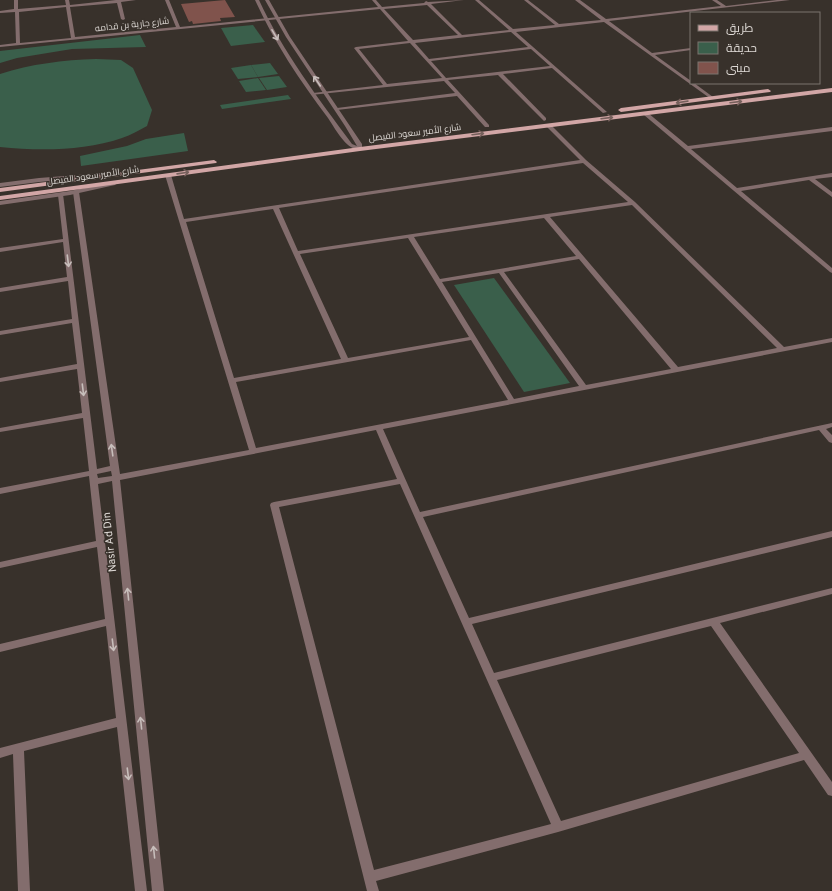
<svg xmlns="http://www.w3.org/2000/svg" width="832" height="891" font-family="Overpass,Cairo,sans-serif">
	<style>
		.green { fill: #3a5f4b }
		.building { fill: #80534c }
		.lines { fill: none; stroke-linecap: round; stroke-linejoin: round }
		.minor { fill: #836d6d; fill-rule: evenodd }
		.tertiary { fill: #836d6d; fill-rule: evenodd }
		.primary { fill: #d2a6a6; fill-rule: evenodd }
		.oneway { stroke: #c7bebb }
		.oneway2 { stroke: #76605c }
		.labels { text-anchor: middle; dominant-baseline: central; stroke-width: 3; stroke-linejoin: round; paint-order: stroke }
		.far-street-label { font-size: 9px; fill: #ded9d5; stroke: #38312b }
		.street-label { font-size: 11px; fill: #ded9d5; stroke: #38312b }
	</style>
	<rect width="100%" height="100%" fill="#38312b"/>
	<!-- green -->
	<g class="green">
		<polygon points="253,25 265,42 231,46 221,28"/>
		<polygon points="140,35 146,47 72,49 17,58 0,63 0,51"/>
		<path d="M 96,59 L 121,60 L 133,68 L 152,110 L 147,126 C 139,130 131,135 122,138 C 84,151 40,151 0,147 L 0,74 C 31,64 63,60 96,59 Z"/>
		<polygon points="270,63 278,74 258,77 251,65"/>
		<polygon points="251,65 258,77 238,79 231,68"/>
		<polygon points="279,76 287,87 267,90 259,78"/>
		<polygon points="258,78 266,90 246,92 239,81"/>
		<polygon points="288,95 291,99 222,109 220,105"/>
		<polygon points="184,133 188,151 81,166 80,156 127,146 146,139"/>
		<polygon points="494,278 570,383 524,392 454,285"/>
	</g>
	<!-- building -->
	<polygon class="building" points="225,0 235,17 220,18 221,21 193,24 192,21 189,22 181,4"/>
	<g class="lines">
		<!-- minor -->
		<g class="minor">
			<path d="M 14,0 L 18,0 L 18,9 L 66,5 L 65,0 L 69,0 L 70,5 L 116,0 L 136,0 L 121,2 L 125,19 L 123,20 L 121,19 L 117,3 L 70,7 L 75,37 L 176,27 L 165,0 L 169,0 L 180,27 L 378,7 L 372,0 L 376,0 L 382,7 L 424,3 L 426,1 L 428,2 L 464,0 L 431,4 L 462,35 L 509,30 L 475,0 L 479,0 L 513,29 L 555,25 L 524,0 L 528,0 L 559,24 L 601,20 L 575,0 L 580,0 L 606,19 L 721,6 L 712,0 L 717,0 L 726,6 L 777,0 L 790,0 L 609,21 L 652,53 L 691,48 L 691,50 L 655,55 L 691,81 L 691,83 L 694,83 L 713,97 L 713,98 L 711,99 L 604,22 L 516,32 L 607,112 L 603,113 L 552,68 L 503,74 L 546,118 L 546,120 L 544,121 L 498,75 L 448,80 L 489,125 L 489,127 L 485,127 L 457,96 L 337,110 L 335,109 L 337,108 L 455,93 L 444,81 L 311,95 L 311,94 L 313,93 L 383,85 L 354,48 L 356,47 L 408,41 L 380,9 L 0,47 L 0,45 L 16,43 L 15,12 L 0,13 L 0,11 L 14,9 ZM 427,5 L 458,35 L 413,40 L 384,9 ZM 66,7 L 71,38 L 20,43 L 19,12 ZM 511,32 L 528,47 L 429,59 L 415,43 ZM 410,43 L 442,78 L 387,84 L 359,49 ZM 531,49 L 550,66 L 446,78 L 431,61 Z"/>
			<polygon points="644,113 648,113 688,146 832,127 832,131 691,149 737,188 832,173 832,177 815,179 832,192 832,197 809,180 741,191 832,268 832,273 830,272 644,115"/>
			<path d="M 546,124 L 550,124 L 586,160 L 635,202 L 784,347 L 832,338 L 832,342 L 383,429 L 420,512 L 832,423 L 832,427 L 826,429 L 832,435 L 832,443 L 829,442 L 819,430 L 423,517 L 469,618 L 832,531 L 832,537 L 472,624 L 494,673 L 832,588 L 832,594 L 720,623 L 832,782 L 832,796 L 828,795 L 804,760 L 558,832 L 376,881 L 379,891 L 367,891 L 270,505 L 271,503 L 274,502 L 397,479 L 376,430 L 120,480 L 164,891 L 152,891 L 112,481 L 98,484 L 147,891 L 135,891 L 117,727 L 24,751 L 30,891 L 18,891 L 13,754 L 0,758 L 0,748 L 116,718 L 106,626 L 0,652 L 0,644 L 105,619 L 97,547 L 0,568 L 0,562 L 96,541 L 89,476 L 0,494 L 0,488 L 89,471 L 83,418 L 0,432 L 0,428 L 82,413 L 77,369 L 0,382 L 0,378 L 77,364 L 72,323 L 0,335 L 0,331 L 72,319 L 68,281 L 0,292 L 0,288 L 67,277 L 63,242 L 0,252 L 0,248 L 63,239 L 58,195 L 63,194 L 97,469 L 110,466 L 73,192 L 76,190 L 79,192 L 120,474 L 249,450 L 165,175 L 166,174 L 171,175 L 184,219 L 580,160 L 546,126 ZM 583,163 L 628,202 L 298,251 L 279,208 ZM 632,205 L 777,348 L 678,367 L 550,217 ZM 273,209 L 341,359 L 234,378 L 186,222 ZM 544,218 L 576,256 L 440,279 L 414,237 ZM 408,238 L 469,337 L 348,358 L 300,254 ZM 579,259 L 671,369 L 586,385 L 504,272 ZM 499,273 L 579,386 L 514,399 L 442,282 ZM 471,340 L 508,400 L 256,448 L 236,382 ZM 111,471 L 112,476 L 98,478 L 97,474 ZM 400,484 L 551,824 L 374,870 L 279,507 ZM 711,626 L 799,753 L 561,821 L 497,680 Z"/>
		</g>
		<!-- tertiary -->
		<g class="tertiary">
			<path d="M 255,0 L 259,0 C 283,52 318,98 352,144 L 357,146 L 345,126 L 286,37 L 265,0 L 269,0 L 290,37 L 362,144 L 362,150 C 358,150 351,148 348,145 C 340,138 334,127 328,118 C 300,81 274,42 255,0 Z"/>
			<polygon points="103,173 106,175 105,176 39,182 0,187 0,183 39,178"/>
			<polygon points="113,182 116,184 115,185 70,195 0,205 0,201 70,191"/>
		</g>
		<!-- primary -->
		<g class="primary">
			<polygon points="832,88 832,92 360,151 0,200 0,196 360,147"/>
			<polygon points="768,89 771,91 770,92 621,112 618,110 621,108"/>
			<polygon points="214,160 217,162 216,163 0,192 0,188"/>
		</g>
	</g>
	<!-- one-way arrows -->
	<defs><path id="oneway-shaft" d="M-6 0H5M1.5-3L5.5 0L1.5 3" fill="none" stroke-width="1.6" stroke-linecap="round" stroke-linejoin="round"/></defs>
	<g class="oneway">
		<use href="#oneway-shaft" transform="translate(275 35) rotate(60)"/>
		<use href="#oneway-shaft" transform="translate(317 81) rotate(-124)"/>
		<use href="#oneway-shaft" transform="translate(68 261) rotate(83)"/>
		<use href="#oneway-shaft" transform="translate(83 390) rotate(83)"/>
		<use href="#oneway-shaft" transform="translate(112 450) rotate(-98)"/>
		<use href="#oneway-shaft" transform="translate(128 594) rotate(-96)"/>
		<use href="#oneway-shaft" transform="translate(113 645) rotate(83)"/>
		<use href="#oneway-shaft" transform="translate(141 723) rotate(-96)"/>
		<use href="#oneway-shaft" transform="translate(128 774) rotate(83)"/>
		<use href="#oneway-shaft" transform="translate(154 852) rotate(-96)"/>
	</g>
	<g class="oneway2">
		<use href="#oneway-shaft" transform="translate(682 102) rotate(172)"/>
		<use href="#oneway-shaft" transform="translate(736 102) rotate(-7)"/>
		<use href="#oneway-shaft" transform="translate(607 118) rotate(-7)"/>
		<use href="#oneway-shaft" transform="translate(478 134) rotate(-7)"/>
		<use href="#oneway-shaft" transform="translate(183 173) rotate(-8)"/>
	</g>
	<g class="labels">
		<!-- far-street labels -->
		<g class="far-street-label">
			<text transform="translate(132 25) rotate(-6)">شارع جارية بن قدامه</text>
			<text transform="translate(415 133) rotate(-7)">شارع الأمير سعود الفيصل</text>
			<text transform="translate(93 176) rotate(-8)">شارع الأمير سعود الفيصل</text>
		</g>
		<!-- street labels -->
		<g class="street-label">
			<text transform="translate(110 542) rotate(-96)">Nasir Ad Din</text>
		</g>
	</g>
	<!-- legend -->
	<rect x="690" y="12" width="130" height="72" fill="#38312b" stroke="#7a746f"/>
	<rect x="698" y="25" width="20" height="6" fill="#d2a6a6" stroke="#7a746f"/>
	<text x="726" y="32" font-size="12" fill="#ded9d5">طريق</text>
	<rect x="698" y="42" width="20" height="12" fill="#3a5f4b" stroke="#7a746f"/>
	<text x="726" y="52" font-size="12" fill="#ded9d5">حديقة</text>
	<rect x="698" y="62" width="20" height="12" fill="#80534c" stroke="#7a746f"/>
	<text x="726" y="72" font-size="12" fill="#ded9d5">مبنى</text>
</svg>
